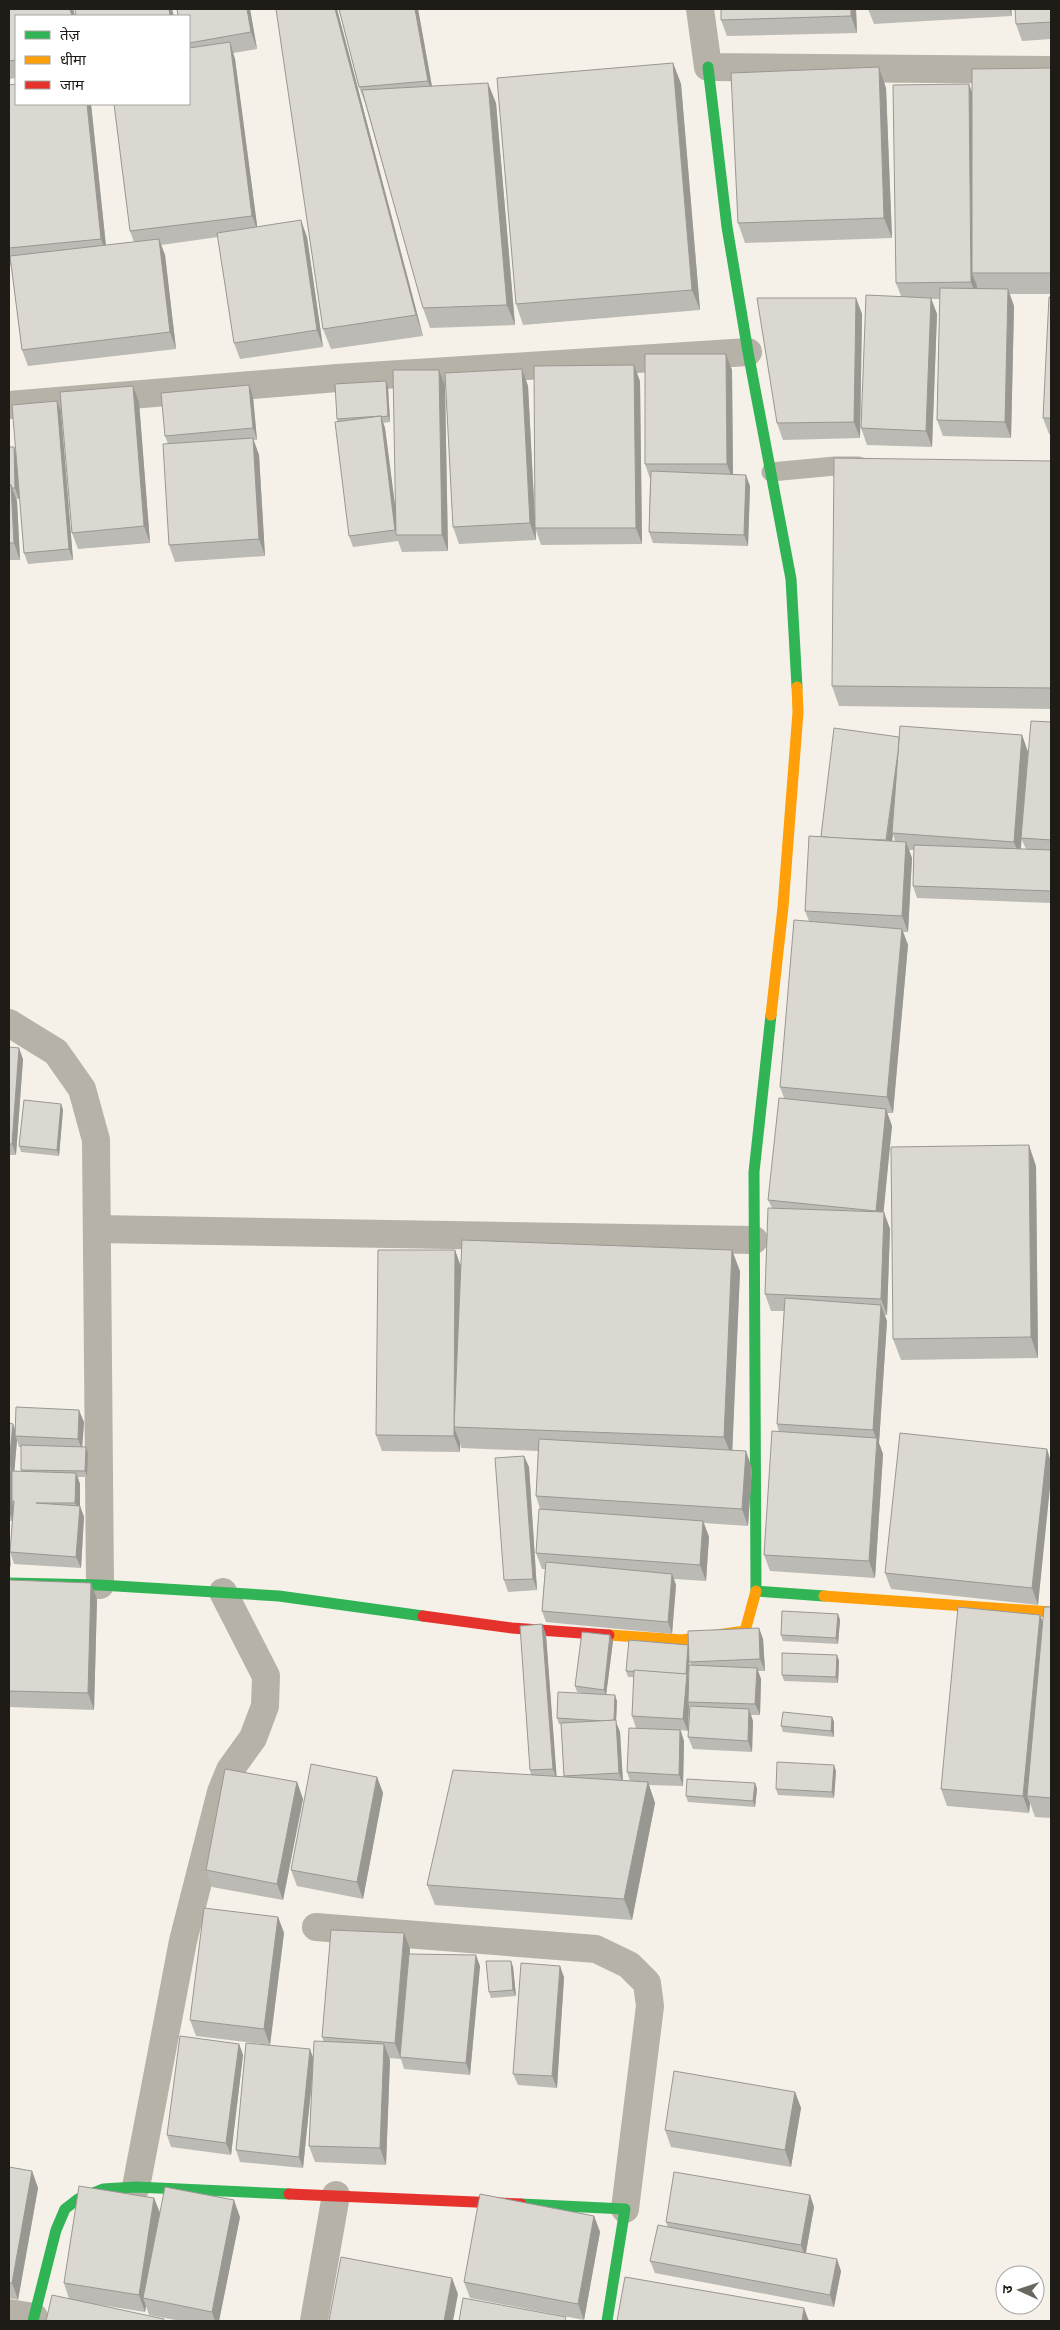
<svg xmlns="http://www.w3.org/2000/svg" width="1060" height="2330" font-family="'Libre Baskerville','Noto Sans Devanagari',serif">
	<style>
		.lines { fill: none; stroke-linecap: round; stroke-linejoin: round }
		.lane { stroke: #b7b2a7; stroke-width: 19 }
		.street { stroke: #b7b2a7; stroke-width: 28 }
		.fast { stroke: #30b455; stroke-width: 11 }
		.slow { stroke: #ff9f0a; stroke-width: 11 }
		.jam { stroke: #e5322d; stroke-width: 11 }
		.wall { fill: #bcbab4; fill-rule: evenodd }
		.shaded-wall { fill: #999792 }
		.building { fill: #dbd8d1; stroke: #999792 }
	</style>
	<rect width="100%" height="100%" fill="#f5f1e8"/>
	<g class="lines">
		<!-- lane -->
		<polyline class="lane" points="771,472 835,466 859,466"/>
		<!-- street -->
		<g class="street">
			<polyline points="700,9 708,67 1051,70"/>
			<polyline points="9,405 337,378 748,352"/>
			<polyline points="9,1023 56,1052 82,1089 96,1140 100,1585"/>
			<polyline points="97,1229 754,1240"/>
			<polyline points="316,1927 596,1949 629,1965 647,1983 650,2006 625,2209"/>
			<polyline points="136,2187 183,1941 221,1792 230,1770 253,1738 265,1706 266,1676 223,1592"/>
			<polyline points="9,2313 34,2317"/>
			<polyline points="314,2321 336,2195"/>
		</g>
		<!-- fast -->
		<g class="fast">
			<polyline points="708,67 727,227 748,352 791,579 797,687"/>
			<polyline points="771,1015 754,1172 756,1591 824,1596"/>
			<polyline points="9,1583 100,1585 279,1596 423,1616"/>
			<polyline points="521,2204 625,2209 607,2321"/>
			<polyline points="33,2321 56,2230 65,2209 78,2199 103,2189 136,2187 289,2194"/>
		</g>
		<!-- slow -->
		<g class="slow">
			<polyline points="771,1015 783,907 798,712 797,687"/>
			<polyline points="824,1596 1051,1612"/>
			<polyline points="609,1635 682,1640 745,1631 756,1591"/>
		</g>
		<!-- jam -->
		<g class="jam">
			<polyline points="423,1616 512,1628 609,1635"/>
			<polyline points="289,2194 521,2204"/>
		</g>
	</g>
	<!-- wall -->
	<g class="wall">
		<polygon points="9,9 73,9 75,16 16,16 16,78 9,79"/>
		<polygon points="250,9 257,49 233,53 235,59 257,227 307,237 323,347 240,359 234,343 218,237 161,245 165,255 176,349 28,366 22,350 11,265 9,266 9,85 16,104 91,104 106,245 134,242 130,231 189,104 189,16"/>
		<polygon points="337,9 423,336 331,349 323,329"/>
		<polygon points="339,9 418,9 432,86 496,103 515,325 430,328 423,308 365,103 359,87"/>
		<polygon points="856,9 857,33 727,36 721,20"/>
		<polygon points="868,9 1011,9 1012,16 874,24"/>
		<polygon points="1051,9 1051,39 1022,41 1016,24"/>
		<polygon points="673,63 681,84 700,310 523,325 516,304"/>
		<polygon points="879,67 886,88 892,238 745,243 738,223"/>
		<polygon points="1051,68 1051,294 1009,294 1014,306 1011,438 943,436 937,420 940,299 931,299 937,314 932,447 867,445 861,428 901,296 896,283 972,92"/>
		<polygon points="1051,297 1051,434 1049,434 1043,418"/>
		<polygon points="856,298 862,314 860,438 783,440 777,423"/>
		<polygon points="726,354 732,370 733,474 750,486 748,546 653,543 649,532 650,479 645,464"/>
		<polygon points="522,369 528,386 535,520 640,381 642,544 541,545 536,530 536,540 459,544 453,527"/>
		<polygon points="439,370 445,386 448,551 402,552 398,541 353,547 349,536 337,419 388,387 390,422 383,423 385,428 395,508"/>
		<polygon points="253,397 257,440 253,440 259,455 265,556 175,562 169,545 168,444 165,436"/>
		<polygon points="139,402 150,543 78,549 72,533"/>
		<polygon points="61,412 73,560 28,564 24,553 19,488 19,499 16,499 17,501 20,560 9,560 9,447 16,454"/>
		<polygon points="1051,461 1051,709 839,706 832,686"/>
		<path d="M 1051,722 L 1051,903 L 917,898 L 913,886 L 914,850 L 909,850 L 912,858 L 908,932 L 903,932 L 908,945 L 893,1113 L 887,1113 L 892,1126 L 883,1212 L 890,1229 L 887,1315 L 884,1315 L 887,1321 L 879,1443 L 883,1454 L 875,1578 L 770,1571 L 764,1555 L 779,1432 L 777,1424 L 784,1311 L 771,1311 L 765,1294 L 772,1208 L 768,1200 L 784,1098 L 780,1087 L 809,921 L 805,911 L 821,837 L 899,737 L 1022,735 L 1028,752 L 1021,849 L 1026,849 L 1021,838 ZM 893,834 L 895,841 L 892,841 Z"/>
		<polygon points="9,1047 23,1059 16,1155 9,1155"/>
		<polygon points="61,1104 63,1110 59,1156 21,1152 19,1146"/>
		<polygon points="1036,1166 1038,1358 901,1360 893,1339"/>
		<polygon points="455,1250 460,1264 740,1271 732,1450 752,1468 748,1526 704,1523 709,1537 706,1581 674,1579 676,1585 672,1634 546,1622 542,1611 545,1569 542,1569 536,1553 540,1509 536,1496 538,1451 461,1448 460,1443 460,1452 382,1451 376,1435"/>
		<path d="M 84,1422 L 82,1447 L 86,1447 L 88,1453 L 87,1477 L 78,1477 L 80,1484 L 80,1506 L 84,1517 L 81,1568 L 14,1564 L 10,1552 L 12,1521 L 9,1521 L 9,1423 L 15,1430 ZM 17,1440 L 19,1447 L 21,1447 L 21,1472 L 14,1471 Z"/>
		<polygon points="524,1456 529,1467 537,1590 508,1592 504,1580"/>
		<polygon points="1051,1462 1038,1605 891,1589 885,1573"/>
		<polygon points="9,1580 97,1599 94,1710 9,1707"/>
		<polygon points="1051,1607 1051,1818 1035,1817 1030,1803 1029,1813 947,1806 941,1789 1040,1615 1043,1622"/>
		<polygon points="838,1614 840,1620 838,1644 783,1641 781,1635"/>
		<path d="M 542,1624 L 546,1635 L 556,1776 L 564,1777 L 561,1724 L 559,1724 L 557,1718 L 588,1694 L 577,1692 L 575,1686 L 613,1641 L 606,1695 L 617,1701 L 616,1722 L 620,1732 L 623,1780 L 630,1781 L 627,1772 L 636,1728 L 632,1716 L 634,1677 L 628,1677 L 626,1671 L 688,1645 L 689,1648 L 759,1628 L 763,1639 L 765,1671 L 758,1671 L 761,1679 L 760,1715 L 751,1715 L 753,1721 L 752,1752 L 693,1749 L 688,1737 L 690,1707 L 689,1705 L 688,1731 L 681,1730 L 684,1741 L 683,1786 L 649,1785 L 655,1803 L 632,1920 L 435,1905 L 427,1885 L 531,1775 L 530,1770 ZM 689,1661 L 691,1665 L 689,1680 L 688,1678 Z"/>
		<polygon points="837,1655 839,1661 838,1683 784,1681 782,1675"/>
		<polygon points="832,1717 834,1722 834,1737 783,1732 781,1726"/>
		<polygon points="836,1771 834,1798 778,1795 776,1789"/>
		<polygon points="377,1777 383,1793 363,1899 297,1886 291,1870"/>
		<polygon points="297,1782 303,1799 283,1900 212,1887 206,1870"/>
		<polygon points="755,1783 757,1789 755,1807 688,1802 686,1796"/>
		<polygon points="278,1917 284,1933 270,2045 196,2036 190,2020"/>
		<polygon points="410,1949 410,1954 480,1966 470,2075 404,2069 401,2059 389,2058 390,2060 386,2165 315,2162 309,2146 312,2081 303,2168 240,2162 236,2150 313,2057 324,2042 322,2037"/>
		<polygon points="511,1961 513,1967 516,1996 491,1998 489,1992"/>
		<polygon points="564,1977 557,2088 518,2085 513,2074"/>
		<polygon points="239,2044 243,2055 231,2155 171,2147 167,2135"/>
		<polygon points="795,2092 801,2108 791,2167 671,2147 665,2130"/>
		<polygon points="9,2167 32,2171 38,2188 18,2300 9,2298"/>
		<polygon points="810,2195 814,2207 806,2253 841,2271 834,2307 655,2273 650,2261 668,2227 666,2222"/>
		<polygon points="154,2198 160,2212 240,2217 219,2321 181,2321 149,2315 146,2306 145,2312 88,2303 69,2299 64,2283"/>
		<polygon points="594,2216 600,2232 584,2320 470,2298 464,2282"/>
	</g>
	<!-- shaded-wall -->
	<g class="shaded-wall">
		<polygon points="70,9 73,9 75,16 72,16"/>
		<polygon points="169,9 172,9 174,16 170,16"/>
		<polygon points="247,9 250,9 257,49 251,32"/>
		<polygon points="335,9 337,9 423,336 416,315"/>
		<polygon points="415,9 418,9 434,98 428,81"/>
		<polygon points="851,9 856,9 857,33 851,16"/>
		<polygon points="1009,9 1011,9 1012,16"/>
		<polygon points="230,42 235,59 258,232 252,216"/>
		<polygon points="673,63 681,84 700,310 692,290"/>
		<polygon points="879,67 886,88 892,238 884,218"/>
		<polygon points="488,83 496,103 515,325 507,305"/>
		<polygon points="969,84 975,100 972,273 977,286 977,298 971,282"/>
		<polygon points="87,104 91,104 107,256 101,239"/>
		<polygon points="301,220 307,237 323,347 317,330"/>
		<polygon points="159,239 165,255 176,349 170,332"/>
		<polygon points="1008,289 1014,306 1011,438 1005,422"/>
		<polygon points="856,298 862,314 860,438 854,422"/>
		<polygon points="931,298 937,314 932,447 926,431"/>
		<polygon points="726,354 732,370 733,481 727,464"/>
		<polygon points="634,365 640,381 642,544 636,528"/>
		<polygon points="522,369 528,386 536,540 530,523"/>
		<polygon points="439,370 445,386 448,551 442,535"/>
		<polygon points="386,381 388,387 390,422 388,416"/>
		<polygon points="249,385 253,397 257,440 253,428"/>
		<polygon points="133,386 139,402 150,543 144,526"/>
		<polygon points="57,401 61,412 73,560 69,549"/>
		<polygon points="381,416 385,428 399,535 395,530"/>
		<polygon points="253,438 259,455 265,556 259,539"/>
		<polygon points="14,447 18,459 19,499 15,488"/>
		<polygon points="746,475 750,486 748,546 744,535"/>
		<polygon points="11,485 17,501 20,560 14,543"/>
		<polygon points="1022,735 1028,752 1020,858 1014,842"/>
		<polygon points="900,737 892,833 893,834 890,856 886,845"/>
		<polygon points="906,842 912,858 908,932 902,916"/>
		<polygon points="902,929 908,945 893,1113 887,1097"/>
		<polygon points="19,1048 23,1059 16,1155 12,1144"/>
		<polygon points="61,1104 63,1110 59,1156 57,1150"/>
		<polygon points="886,1109 892,1126 882,1228 876,1211"/>
		<polygon points="1029,1145 1036,1166 1038,1358 1031,1337"/>
		<polygon points="884,1212 890,1229 887,1315 881,1299"/>
		<polygon points="455,1250 461,1267 454,1427"/>
		<polygon points="732,1250 740,1271 732,1458 724,1437"/>
		<polygon points="881,1305 887,1321 879,1443 883,1454 875,1578 869,1561 877,1441 873,1430"/>
		<polygon points="79,1410 84,1422 82,1450 78,1439"/>
		<polygon points="13,1424 17,1435 15,1436 17,1440 12,1501 13,1506 13,1522 9,1511 9,1503 11,1467 9,1464"/>
		<polygon points="454,1427 460,1443 460,1452 454,1436"/>
		<polygon points="86,1447 88,1453 87,1477 85,1471"/>
		<polygon points="1047,1449 1051,1462 1051,1478 1038,1605 1032,1588"/>
		<polygon points="746,1451 752,1468 748,1526 742,1509"/>
		<polygon points="524,1456 529,1467 537,1590 533,1579"/>
		<polygon points="76,1473 80,1484 80,1507 80,1506 84,1517 81,1568 76,1557 79,1514 75,1503"/>
		<polygon points="703,1521 709,1537 706,1581 700,1565"/>
		<polygon points="9,1548 10,1550 11,1568 9,1562"/>
		<polygon points="672,1574 676,1585 672,1634 668,1622"/>
		<polygon points="91,1583 97,1599 94,1710 88,1693"/>
		<polygon points="838,1614 840,1620 838,1644 836,1638"/>
		<polygon points="1040,1615 1046,1631 1027,1796 1030,1803 1029,1813 1023,1796"/>
		<polygon points="542,1624 546,1635 557,1781 553,1769"/>
		<polygon points="759,1628 763,1639 765,1671 760,1659"/>
		<polygon points="610,1635 613,1641 606,1696 604,1690"/>
		<polygon points="688,1645 690,1651 688,1678 691,1685 688,1702 689,1705 688,1731 683,1719"/>
		<polygon points="837,1655 839,1661 838,1683 836,1677"/>
		<polygon points="757,1668 761,1679 760,1715 755,1704"/>
		<polygon points="615,1695 617,1701 616,1722 620,1732 623,1784 619,1773 614,1721"/>
		<polygon points="749,1709 753,1721 752,1752 748,1741"/>
		<polygon points="832,1717 834,1722 834,1737 831,1731"/>
		<polygon points="680,1730 684,1741 683,1786 679,1775"/>
		<polygon points="834,1765 836,1771 834,1798 832,1792"/>
		<polygon points="377,1777 383,1793 363,1899 357,1882"/>
		<polygon points="297,1782 303,1799 283,1900 277,1884"/>
		<polygon points="648,1782 655,1803 632,1920 624,1899"/>
		<polygon points="755,1783 757,1789 755,1807 753,1801"/>
		<polygon points="278,1917 284,1933 270,2045 264,2029"/>
		<polygon points="404,1933 410,1949 401,2057 400,2057 401,2059 395,2043"/>
		<polygon points="476,1955 480,1966 470,2075 466,2063"/>
		<polygon points="511,1961 513,1967 516,1996 513,1990"/>
		<polygon points="560,1966 564,1977 557,2088 552,2076"/>
		<polygon points="239,2044 243,2055 231,2155 226,2143"/>
		<polygon points="384,2044 390,2060 386,2165 380,2148"/>
		<polygon points="310,2049 314,2060 303,2168 299,2157"/>
		<polygon points="795,2092 801,2108 791,2167 785,2150"/>
		<polygon points="32,2171 38,2188 18,2300 12,2283"/>
		<polygon points="810,2195 814,2207 805,2257 801,2245"/>
		<polygon points="154,2198 160,2214 143,2298 146,2306 145,2312 139,2295"/>
		<polygon points="234,2200 240,2217 219,2321 215,2321 212,2312"/>
		<polygon points="594,2216 600,2232 584,2320 578,2304"/>
		<polygon points="837,2259 841,2271 834,2307 830,2295"/>
		<polygon points="452,2278 458,2294 453,2321 444,2321"/>
		<polygon points="804,2308 809,2321 802,2321"/>
	</g>
	<!-- building -->
	<g class="building">
		<polygon points="9,9 70,9 72,16 16,16 16,60 9,61"/>
		<polygon points="75,9 169,9 170,16 76,16"/>
		<polygon points="177,9 247,9 251,32 189,43 189,16 178,16"/>
		<polygon points="276,9 335,9 416,315 323,329"/>
		<polygon points="339,9 415,9 428,81 359,87"/>
		<polygon points="721,9 851,9 851,16 721,20"/>
		<polygon points="1015,9 1051,9 1051,22 1016,24"/>
		<polygon points="230,42 252,216 130,231 114,104 189,104 189,48"/>
		<polygon points="673,63 692,290 516,304 497,78"/>
		<polygon points="879,67 884,218 738,223 731,73"/>
		<polygon points="1051,68 1051,273 972,273 972,69"/>
		<polygon points="488,83 507,305 423,308 362,90"/>
		<polygon points="16,84 16,104 87,104 101,239 9,248 9,85"/>
		<polygon points="969,84 971,282 896,283 893,85"/>
		<polygon points="301,220 317,330 234,343 217,233"/>
		<polygon points="159,239 170,332 22,350 10,256"/>
		<polygon points="940,288 1008,289 1005,422 937,420"/>
		<polygon points="866,295 931,298 926,431 861,428"/>
		<polygon points="1049,297 1051,297 1051,418 1043,418"/>
		<polygon points="757,298 856,298 854,422 777,423"/>
		<polygon points="645,354 726,354 727,464 645,464"/>
		<polygon points="634,365 636,528 535,528 534,366"/>
		<polygon points="522,369 530,523 453,527 445,373"/>
		<polygon points="393,370 439,370 442,535 396,535"/>
		<polygon points="386,381 388,416 381,417 381,416 337,419 335,384"/>
		<polygon points="249,385 253,428 165,436 161,393"/>
		<polygon points="133,386 144,526 72,533 60,392"/>
		<polygon points="57,401 69,549 24,553 12,405"/>
		<polygon points="381,416 395,530 349,536 335,422"/>
		<polygon points="253,438 259,539 169,545 163,444"/>
		<polygon points="9,447 14,447 15,488 12,488 11,485 9,485"/>
		<polygon points="834,458 1051,461 1051,688 832,686"/>
		<polygon points="651,471 746,475 744,535 649,532"/>
		<polygon points="9,485 11,485 14,543 9,543"/>
		<polygon points="1031,721 1051,722 1051,840 1021,838"/>
		<polygon points="900,726 1022,735 1014,842 892,833"/>
		<polygon points="834,728 899,737 898,752 886,840 830,838 821,836"/>
		<polygon points="809,836 906,842 902,916 805,911"/>
		<polygon points="914,845 1051,850 1051,891 913,886"/>
		<polygon points="794,920 902,929 887,1097 780,1087"/>
		<polygon points="9,1047 19,1048 12,1144 9,1144"/>
		<polygon points="779,1098 886,1109 876,1211 768,1200"/>
		<polygon points="24,1100 61,1104 57,1150 19,1146"/>
		<polygon points="1029,1145 1031,1337 893,1339 891,1147"/>
		<polygon points="768,1208 884,1212 881,1299 765,1294"/>
		<polygon points="462,1240 732,1250 724,1437 454,1427"/>
		<polygon points="378,1250 455,1250 454,1436 376,1435"/>
		<polygon points="785,1298 881,1305 873,1430 777,1424"/>
		<polygon points="16,1407 79,1410 78,1439 15,1436"/>
		<polygon points="9,1423 13,1424 9,1464"/>
		<polygon points="772,1431 877,1438 869,1561 764,1555"/>
		<polygon points="900,1433 1047,1449 1032,1588 885,1573"/>
		<polygon points="539,1439 746,1451 742,1509 536,1496"/>
		<polygon points="21,1445 86,1447 85,1471 21,1470"/>
		<polygon points="524,1456 533,1579 504,1580 495,1458"/>
		<polygon points="9,1467 11,1467 9,1503"/>
		<polygon points="12,1471 76,1473 75,1503 36,1503 80,1506 76,1557 10,1552 14,1501 12,1501"/>
		<polygon points="539,1509 703,1521 700,1565 536,1553"/>
		<polygon points="546,1562 672,1574 668,1622 542,1611"/>
		<polygon points="9,1580 91,1583 88,1693 9,1691"/>
		<polygon points="958,1607 1040,1615 1023,1796 941,1789"/>
		<polygon points="1044,1607 1051,1607 1051,1798 1027,1796"/>
		<polygon points="782,1611 838,1614 836,1638 781,1635"/>
		<polygon points="542,1624 553,1769 530,1770 520,1626"/>
		<polygon points="759,1628 760,1659 689,1662 688,1631"/>
		<polygon points="582,1632 610,1635 604,1690 575,1686"/>
		<polygon points="629,1640 688,1645 686,1674 626,1671"/>
		<polygon points="782,1653 837,1655 836,1677 782,1675"/>
		<polygon points="689,1665 757,1668 755,1704 688,1702"/>
		<polygon points="634,1670 687,1674 683,1719 632,1716"/>
		<polygon points="558,1692 615,1695 614,1720 604,1721 557,1718"/>
		<polygon points="690,1706 749,1709 748,1741 688,1737"/>
		<polygon points="783,1712 832,1717 831,1731 781,1726"/>
		<polygon points="616,1720 619,1773 564,1776 561,1723"/>
		<polygon points="629,1728 680,1730 679,1775 627,1772"/>
		<polygon points="777,1762 834,1765 832,1792 776,1789"/>
		<polygon points="311,1764 377,1777 357,1882 291,1870"/>
		<polygon points="225,1769 297,1782 277,1884 206,1870"/>
		<polygon points="453,1770 648,1782 624,1899 427,1885"/>
		<polygon points="687,1779 755,1783 753,1801 686,1796"/>
		<polygon points="204,1908 278,1917 264,2029 190,2020"/>
		<polygon points="331,1930 404,1933 395,2043 322,2037"/>
		<polygon points="409,1954 476,1955 466,2063 400,2057"/>
		<polygon points="486,1961 511,1961 513,1990 489,1992"/>
		<polygon points="521,1963 560,1966 552,2076 513,2074"/>
		<polygon points="180,2036 239,2044 226,2143 167,2135"/>
		<polygon points="314,2041 384,2044 380,2148 309,2146"/>
		<polygon points="246,2043 310,2049 299,2157 236,2150"/>
		<polygon points="674,2071 795,2092 785,2150 665,2130"/>
		<polygon points="9,2167 32,2171 12,2283 9,2283"/>
		<polygon points="674,2172 810,2195 801,2245 666,2222"/>
		<polygon points="79,2186 154,2198 139,2295 64,2283"/>
		<polygon points="165,2187 234,2200 212,2312 143,2298"/>
		<polygon points="480,2194 594,2216 578,2304 464,2282"/>
		<polygon points="658,2225 837,2259 830,2295 650,2261"/>
		<polygon points="341,2257 452,2278 444,2321 329,2321"/>
		<polygon points="625,2277 804,2308 802,2321 617,2321"/>
		<polygon points="52,2295 164,2319 164,2321 46,2321"/>
		<polygon points="463,2298 566,2317 565,2321 459,2321"/>
	</g>
	<!-- border -->
	<rect width="1060" height="2330" fill="none" stroke="#1f1c17" stroke-width="20"/>
	<!-- legend -->
	<rect x="15" y="15" width="175" height="90" fill="#ffffff" stroke="#a5a4a2"/>
	<rect x="25" y="31" width="25" height="8" fill="#30b455" stroke="#a5a4a2"/>
	<text x="60" y="40" font-size="15" fill="#1f1c17">तेज़</text>
	<rect x="25" y="56" width="25" height="8" fill="#ff9f0a" stroke="#a5a4a2"/>
	<text x="60" y="65" font-size="15" fill="#1f1c17">धीमा</text>
	<rect x="25" y="81" width="25" height="8" fill="#e5322d" stroke="#a5a4a2"/>
	<text x="60" y="90" font-size="15" fill="#1f1c17">जाम</text>
	<!-- north arrow -->
	<g transform="translate(1020 2290) rotate(273)"><circle r="24" fill="#ffffff" stroke="#a5a4a2"/>
	<path d="M0-4L9 19L0 12L-9 19Z" fill="#6a6760"/>
	<text y="-8" font-size="14" font-weight="bold" text-anchor="middle" fill="#1f1c17">उ</text>
	</g>
</svg>
